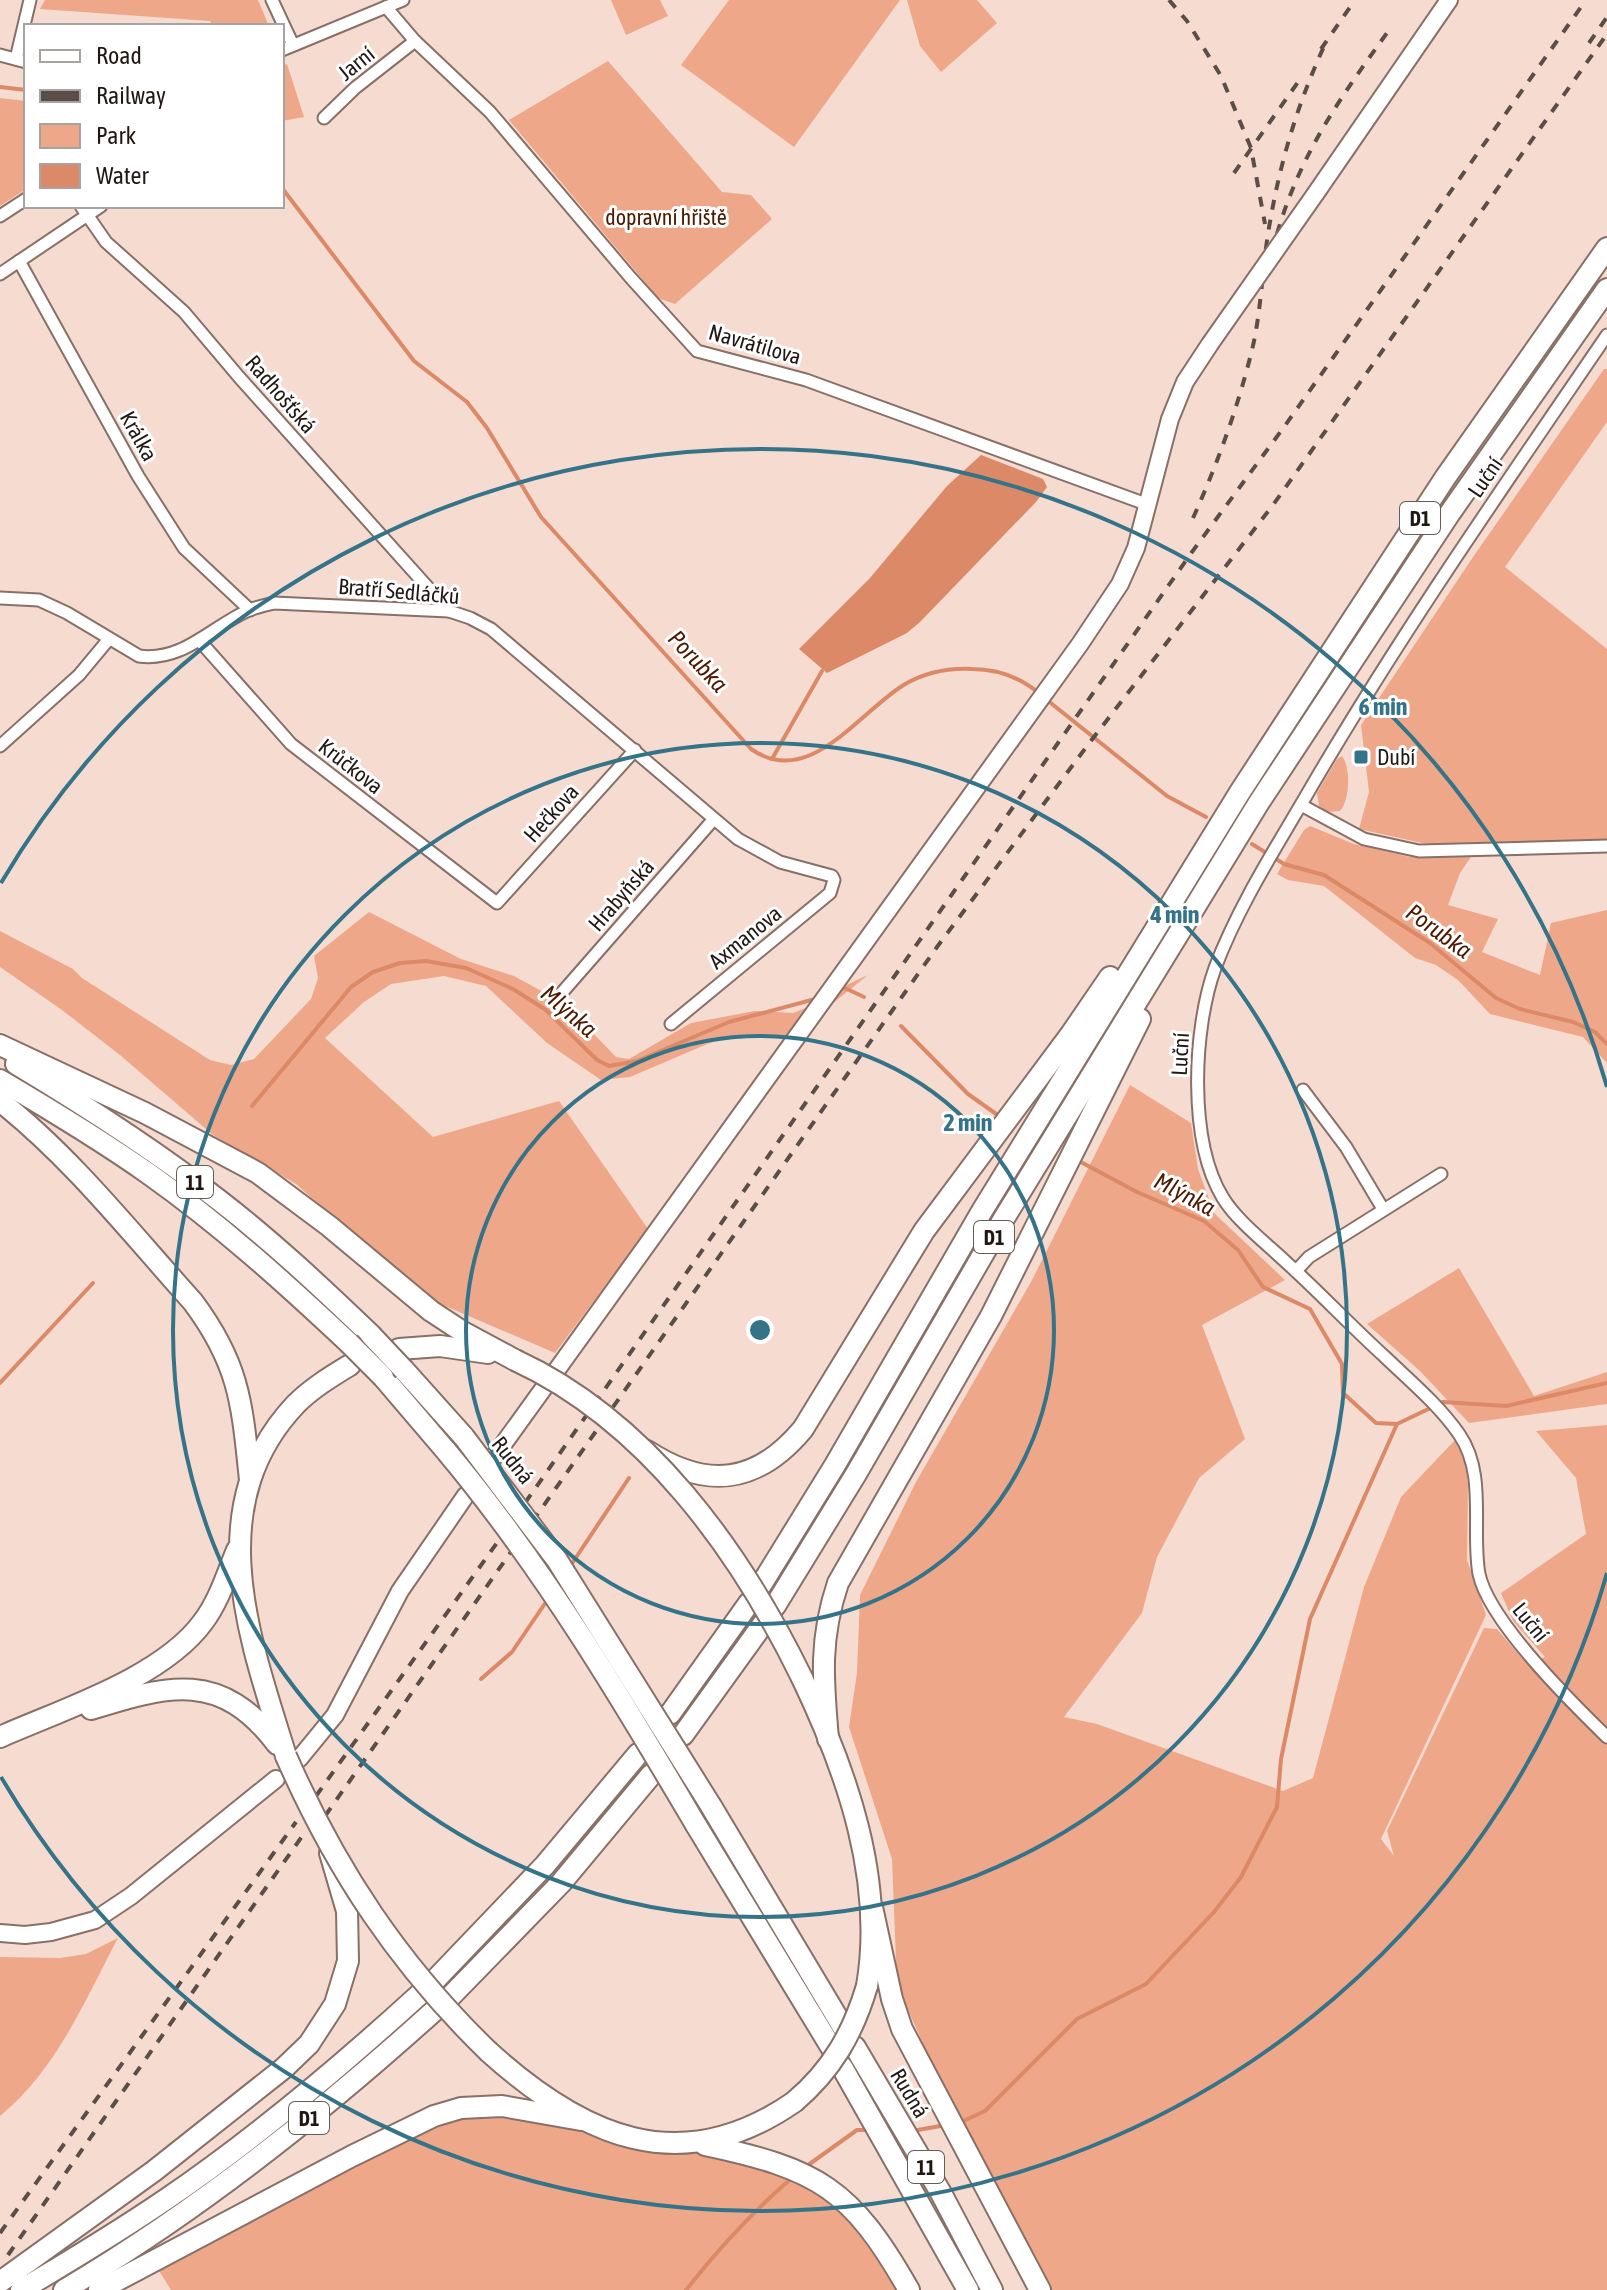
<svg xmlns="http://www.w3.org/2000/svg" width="1607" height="2290" font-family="'Asap Condensed',sans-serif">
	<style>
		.green { fill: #efa78a }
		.water { fill: #dc8967 }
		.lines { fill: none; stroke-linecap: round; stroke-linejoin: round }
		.stream { stroke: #dc8967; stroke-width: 4 }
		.street-casing { stroke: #887067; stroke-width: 15 }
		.secondary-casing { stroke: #887067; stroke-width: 20 }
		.highway-casing { stroke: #887067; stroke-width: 24 }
		.street { stroke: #fff; stroke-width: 11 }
		.secondary { stroke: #fff; stroke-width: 16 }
		.highway { stroke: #fff; stroke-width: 20 }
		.rail { stroke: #5b4d47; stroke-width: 4; stroke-dasharray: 10 10; stroke-linecap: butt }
		.secondary-bridge-casing { stroke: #887067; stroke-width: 20; stroke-linecap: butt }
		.highway-bridge-casing { stroke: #887067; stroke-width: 24; stroke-linecap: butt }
		.secondary-bridge { stroke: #fff; stroke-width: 16 }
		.highway-bridge { stroke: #fff; stroke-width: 20 }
		.ring { fill: none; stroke: #357488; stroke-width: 4 }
		.poi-dot { fill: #357488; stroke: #fff; stroke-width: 3 }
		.labels { text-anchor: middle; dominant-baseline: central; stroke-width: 6; stroke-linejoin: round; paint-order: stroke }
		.shield { fill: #fff; stroke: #645d5a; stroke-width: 2 }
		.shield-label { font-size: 20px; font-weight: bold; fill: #211814 }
		.street-label { font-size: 22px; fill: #211814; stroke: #fff }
		.park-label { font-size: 22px; fill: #4d1901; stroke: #fff }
		.poi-label { font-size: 22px; fill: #211814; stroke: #fff; text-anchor: start }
		.water-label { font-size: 24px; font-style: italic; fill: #4d1901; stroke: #fff }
		.centre { fill: #357488; stroke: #fff; stroke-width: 4 }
		.ring-label { font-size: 24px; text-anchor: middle; font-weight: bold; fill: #357488; stroke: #fff; stroke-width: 6; stroke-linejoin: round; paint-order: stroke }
	</style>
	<rect width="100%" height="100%" fill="#f6dbd1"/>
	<!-- green -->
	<g class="green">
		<polygon points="45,0 258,0 269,26 213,26 210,21 40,9"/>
		<polygon points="611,0 660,0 668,16 626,35"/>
		<polygon points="729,0 900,0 794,147 681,65"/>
		<polygon points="907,0 977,0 997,23 941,72 920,46"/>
		<polygon points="608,61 722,192 751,195 772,219 675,304 658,298 509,120"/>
		<polygon points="287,64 304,117 282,121 282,66"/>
		<polygon points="0,98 26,101 26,189 0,206"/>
		<polygon points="1604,369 1607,369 1607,422 1505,567 1607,649 1607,842 1461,845 1422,843 1359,829 1369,792 1361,725 1471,560"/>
		<path d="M 1342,756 C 1351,768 1350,800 1340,811 L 1327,812 L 1319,806 L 1317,793 L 1337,759 Z"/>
		<polygon points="1310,826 1354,844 1410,857 1471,857 1460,873 1448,905 1498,919 1482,952 1540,975 1551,923 1607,910 1607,1063 1583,1037 1490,1014 1458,980 1436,965 1415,958 1324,886 1288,880 1277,874 1304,830"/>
		<polygon points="369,912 461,959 514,976 565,1004 616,1057 629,1059 691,1023 755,1011 793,1013 824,1001 838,989 868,975 817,1016 810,1036 744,1034 712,1042 630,1077 601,1080 547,1043 486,986 444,976 391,984 364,1002 325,1038 433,1137 559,1101 648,1229 555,1353 436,1302 371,1251 296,1184 213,1135 120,1055 62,1010 0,967 0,931 73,969 82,978 210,1060 231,1065 254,1059 311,999 318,978 314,956"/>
		<polygon points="1130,1085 1191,1123 1198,1169 1214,1213 1285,1280 1202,1325 1245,1439 1199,1478 1157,1557 1142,1613 1064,1717 1097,1724 1283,1791 1313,1778 1364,1587 1401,1497 1455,1440 1464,1454 1468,1484 1467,1560 1486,1615 1381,1839 1394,1856 1387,1831 1484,1628 1497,1629 1527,1664 1545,1657 1513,1621 1501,1593 1586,1534 1576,1478 1536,1431 1607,1425 1607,2290 1050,2290 947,2098 897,1985 892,1859 849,1727 857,1673 860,1595 916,1482 1031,1282"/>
		<polygon points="1459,1268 1534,1396 1607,1372 1607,1404 1469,1423 1420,1371 1367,1324"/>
		<path d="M 118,1938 C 84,2002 57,2069 0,2116 L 0,1957 L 60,1958 L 86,1954 Z"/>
		<polygon points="461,2108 670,2142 821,2183 909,2290 688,2290 724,2243 686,2290 171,2290 158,2269"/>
	</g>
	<!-- water -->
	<polygon class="water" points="981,455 1043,479 1047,487 1036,502 920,622 907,633 827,673 799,649 870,578 947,486"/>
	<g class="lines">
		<!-- stream -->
		<g class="stream">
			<polyline points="0,87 26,90"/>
			<path d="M 282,188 L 414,361 L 467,402 L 487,428 L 541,517 L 751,749 C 808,789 857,715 902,686 C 923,673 948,668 972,669 C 997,669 1021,678 1040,694"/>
			<polyline points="1047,700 1167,796 1206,817"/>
			<polyline points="772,759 822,671"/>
			<polyline points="1252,844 1284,864 1324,875 1430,943 1496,998 1520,1009 1573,1022 1595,1032 1607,1044"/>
			<polyline points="838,990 845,988 864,997"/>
			<polyline points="901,1026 968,1094 999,1116"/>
			<polyline points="252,1106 351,987 373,972 400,963 426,961 466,968 513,989 546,1010 597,1060 609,1066 637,1061 729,1022 819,998"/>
			<polyline points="1077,1160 1137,1192 1204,1221 1238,1250 1263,1287 1310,1309 1342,1364 1343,1393 1376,1423 1397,1424 1443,1402 1506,1406 1607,1383"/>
			<polyline points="0,1383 93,1283"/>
			<polyline points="569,1568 629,1478"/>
			<polyline points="481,1679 512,1652 548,1599"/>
			<polyline points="959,2123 985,2111 1077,2019 1146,1984 1214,1912 1241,1877 1277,1807 1281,1759 1310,1619 1397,1424"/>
			<polyline points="912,2131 946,2125"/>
			<polyline points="804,2168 857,2130 871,2130"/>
			<path d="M 686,2290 C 719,2248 753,2211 794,2176"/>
		</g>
		<defs>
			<g id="street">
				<polyline points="272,0 293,45"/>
				<polyline points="386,7 415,41 490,112 630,277 697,351 806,380 1146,504"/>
				<polyline points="282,50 403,0"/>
				<polyline points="0,55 26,62"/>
				<polyline points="16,59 30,0"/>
				<polyline points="324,118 355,88 415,41"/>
				<polyline points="81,206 106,242 184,312 239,377 449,611"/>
				<polyline points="0,216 26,199"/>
				<polyline points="19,261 138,476 184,548 250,610"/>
				<polyline points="0,274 101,206"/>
				<path d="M 1607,335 C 1506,483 1404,629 1313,784 C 1279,843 1239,904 1215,968 C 1193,1029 1188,1141 1223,1198 C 1237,1221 1267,1244 1287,1263 C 1320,1293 1351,1326 1384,1356 C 1410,1381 1438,1404 1459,1434 C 1487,1474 1471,1529 1479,1574 C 1489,1621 1571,1702 1607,1737"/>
				<path d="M 0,598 L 39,600 L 67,613 L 139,656 C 183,662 211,627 249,610 C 257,607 266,605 274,603 L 449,611 L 470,618 L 491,629 L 738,839 L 780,862 L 832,876 L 834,880 L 830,893 L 671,1024"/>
				<polyline points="199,640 291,744 497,903 635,750"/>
				<polyline points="0,746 79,675 109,639"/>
				<polyline points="1301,805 1364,839 1419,851 1607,846"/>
				<polyline points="559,996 713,820"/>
				<polyline points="1303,1090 1346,1147 1383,1209"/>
				<polyline points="1296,1271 1309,1257 1441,1174"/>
			</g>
			<g id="secondary">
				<polyline points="1316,193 1449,0"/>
				<polyline points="494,1457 1080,644 1120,584 1136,548 1170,419 1185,382 1210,344"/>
				<polyline points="299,1759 335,1715 400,1591 466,1495"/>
				<polyline points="0,1933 25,1935 51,1932 95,1920 131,1896 276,1779"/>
			</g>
			<g id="highway">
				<polyline points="0,1045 145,1113 258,1173 329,1226 431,1311 463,1332 515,1360"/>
				<path d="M 16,1064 C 86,1106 155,1150 220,1201 C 273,1242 322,1288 371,1335"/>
				<path d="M 0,1080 C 51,1110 101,1140 149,1174 C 221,1225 285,1283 349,1343"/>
				<path d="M 0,1101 C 72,1158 131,1233 193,1302 C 240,1365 242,1404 250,1480"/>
				<polyline points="399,1349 440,1346 488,1353"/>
				<polyline points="404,1370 464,1437"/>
				<polyline points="383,1377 447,1452"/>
				<path d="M 647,1451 C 707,1490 757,1484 803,1429 L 924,1231 L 1071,1034 L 1110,977"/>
				<polyline points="761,1585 835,1465 982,1211 1240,792 1445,478 1607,248"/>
				<polyline points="775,1606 856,1474 1003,1220 1258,804 1450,513 1607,289"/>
				<path d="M 802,1678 C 847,1772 885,1880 867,1986"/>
				<path d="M 91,1709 C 169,1685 221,1670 277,1744"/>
				<polyline points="670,1714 749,1603"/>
				<polyline points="683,1735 763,1624"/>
				<path d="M 0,1737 C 63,1709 162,1678 203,1622 C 219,1601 227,1574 237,1550"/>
				<path d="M 828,1739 C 823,1681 819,1639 838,1583 L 991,1316 L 1140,1019"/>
				<path d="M 286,1756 C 250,1640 199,1506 296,1404 C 312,1388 332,1376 350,1365"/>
				<polyline points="711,1806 843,2027"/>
				<polyline points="696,1825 831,2047"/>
				<polyline points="872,1907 892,1999 902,2029 1040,2290"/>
				<polyline points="435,1980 545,1865 638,1754"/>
				<polyline points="450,1997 561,1883 651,1775"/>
				<polyline points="855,2047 941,2193 992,2290"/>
				<path d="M 489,2052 C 582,2136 680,2181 794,2102"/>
				<polyline points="842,2067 968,2290"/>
				<path d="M 705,2145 C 818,2169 851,2188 909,2290"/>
				<polyline points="0,2282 154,2171 284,2068 309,2044 335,2004 348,1961 347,1911 330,1853"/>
				<path d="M 21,2290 C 70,2261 118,2232 165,2200 C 255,2139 340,2067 420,1994"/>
				<path d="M 64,2290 C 198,2211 320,2114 435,2010"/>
				<polyline points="99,2290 352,2156 434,2116 461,2108 502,2106 581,2120"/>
			</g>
		</defs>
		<!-- street casing -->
		<use href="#street" class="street-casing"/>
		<!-- secondary casing -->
		<use href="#secondary" class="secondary-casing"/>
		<!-- highway casing -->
		<use href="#highway" class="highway-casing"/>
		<!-- street -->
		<use href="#street" class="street"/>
		<!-- secondary -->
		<use href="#secondary" class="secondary"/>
		<!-- highway -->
		<use href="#highway" class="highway"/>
		<!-- rail -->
		<g class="rail">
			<polyline points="1169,0 1187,21 1221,76 1251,148 1265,224"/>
			<polyline points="1589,43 1607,17"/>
			<polyline points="1321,49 1355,0"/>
			<polyline points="1234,173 1303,75"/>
			<path d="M 1277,234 C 1301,151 1343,94 1392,26"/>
			<path d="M 1193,518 C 1217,465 1238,407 1252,350 C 1262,308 1262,265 1270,222 C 1281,158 1299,100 1326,42"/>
			<polyline points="316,1796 499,1540 1192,552 1284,427 1586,0"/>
			<polyline points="325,1816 937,947 1087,746 1273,505 1607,34"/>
			<polyline points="0,2233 296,1822"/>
			<polyline points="8,2255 303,1835"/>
		</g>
		<defs>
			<polyline id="secondary-bridge" points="1210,344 1316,193"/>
			<g id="highway-bridge">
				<polyline points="371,1335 404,1370"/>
				<polyline points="349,1343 383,1377"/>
				<path d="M 515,1360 C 647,1421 740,1551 802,1678"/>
				<polyline points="464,1437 557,1560 711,1806"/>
				<path d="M 447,1452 C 543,1567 620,1696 696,1825"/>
				<path d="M 286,1756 C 336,1870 399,1965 489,2052"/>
				<path d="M 794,2102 C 832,2070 853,2033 867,1986"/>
			</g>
		</defs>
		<!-- secondary-bridge casing -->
		<use href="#secondary-bridge" class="secondary-bridge-casing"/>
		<!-- highway-bridge casing -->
		<use href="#highway-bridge" class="highway-bridge-casing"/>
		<!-- secondary-bridge -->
		<use href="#secondary-bridge" class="secondary-bridge"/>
		<!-- highway-bridge -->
		<use href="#highway-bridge" class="highway-bridge"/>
	</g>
	<!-- distance rings -->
	<g class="ring">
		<circle cx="760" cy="1330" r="294"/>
		<circle cx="760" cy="1330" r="587"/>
		<path d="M1607 1573A881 881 0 0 1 1 1777M1 883A881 881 0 0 1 1607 1087"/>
	</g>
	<!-- markers -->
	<rect class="poi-dot" x="1353" y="749" width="16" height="16" rx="4"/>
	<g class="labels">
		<!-- shield labels -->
		<g class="shield">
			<rect x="1400" y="502" width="40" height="32" rx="6"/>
			<rect x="177" y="1166" width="36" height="32" rx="6"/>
			<rect x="974" y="1221" width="40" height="32" rx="6"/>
			<rect x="289" y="2102" width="40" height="32" rx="6"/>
			<rect x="908" y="2151" width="36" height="32" rx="6"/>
		</g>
		<g class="shield-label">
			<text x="1420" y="518">D1</text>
			<text x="195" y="1182">11</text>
			<text x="994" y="1237">D1</text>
			<text x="309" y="2118">D1</text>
			<text x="926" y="2167">11</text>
		</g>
		<!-- street labels -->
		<g class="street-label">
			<text transform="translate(356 63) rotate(-39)">Jarní</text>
			<text transform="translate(755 344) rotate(16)">Navrátilova</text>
			<text transform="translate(281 394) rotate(49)">Radhošťská</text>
			<text transform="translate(139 436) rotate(61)">Králka</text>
			<text transform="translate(1485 477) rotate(-56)">Luční</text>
			<text transform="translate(399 591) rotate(5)">Bratří Sedláčků</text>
			<text transform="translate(351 766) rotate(38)">Krůčkova</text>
			<text transform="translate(551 813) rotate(-48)">Hečkova</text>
			<text transform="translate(621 895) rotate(-49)">Hrabyňská</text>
			<text transform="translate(745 937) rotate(-39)">Axmanova</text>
			<text transform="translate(1180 1054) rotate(-87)">Luční</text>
			<text transform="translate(513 1460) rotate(52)">Rudná</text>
			<text transform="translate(1531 1622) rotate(51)">Luční</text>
			<text transform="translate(910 2093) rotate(59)">Rudná</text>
		</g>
		<!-- park labels -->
		<g class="park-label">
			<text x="666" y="217">dopravní hřiště</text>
		</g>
		<!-- poi labels -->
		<g class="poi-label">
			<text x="1377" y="757">Dubí</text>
		</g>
		<!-- water labels -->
		<g class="water-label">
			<text transform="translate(698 661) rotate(47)">Porubka</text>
			<text transform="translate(1439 931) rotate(36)">Porubka</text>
			<text transform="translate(569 1011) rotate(41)">Mlýnka</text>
			<text transform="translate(1185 1194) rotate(28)">Mlýnka</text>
		</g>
	</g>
	<circle cx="760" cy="1330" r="12" class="centre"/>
	<g class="ring-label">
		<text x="1383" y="715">6 min</text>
		<text x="1175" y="923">4 min</text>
		<text x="968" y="1131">2 min</text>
	</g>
	<!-- legend -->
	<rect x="24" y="24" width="260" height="184" fill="#ffffff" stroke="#a6a3a1" stroke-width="2"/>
	<rect x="40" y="50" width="40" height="12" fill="#ffffff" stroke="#a6a3a1" stroke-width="2"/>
	<text x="96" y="64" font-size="24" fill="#211814">Road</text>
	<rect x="40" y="90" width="40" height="12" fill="#5b4d47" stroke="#a6a3a1" stroke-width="2"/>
	<text x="96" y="104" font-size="24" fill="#211814">Railway</text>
	<rect x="40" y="124" width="40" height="24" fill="#efa78a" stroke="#a6a3a1" stroke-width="2"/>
	<text x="96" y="144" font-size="24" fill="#211814">Park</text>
	<rect x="40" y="164" width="40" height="24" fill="#dc8967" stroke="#a6a3a1" stroke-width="2"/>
	<text x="96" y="184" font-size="24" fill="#211814">Water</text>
</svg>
